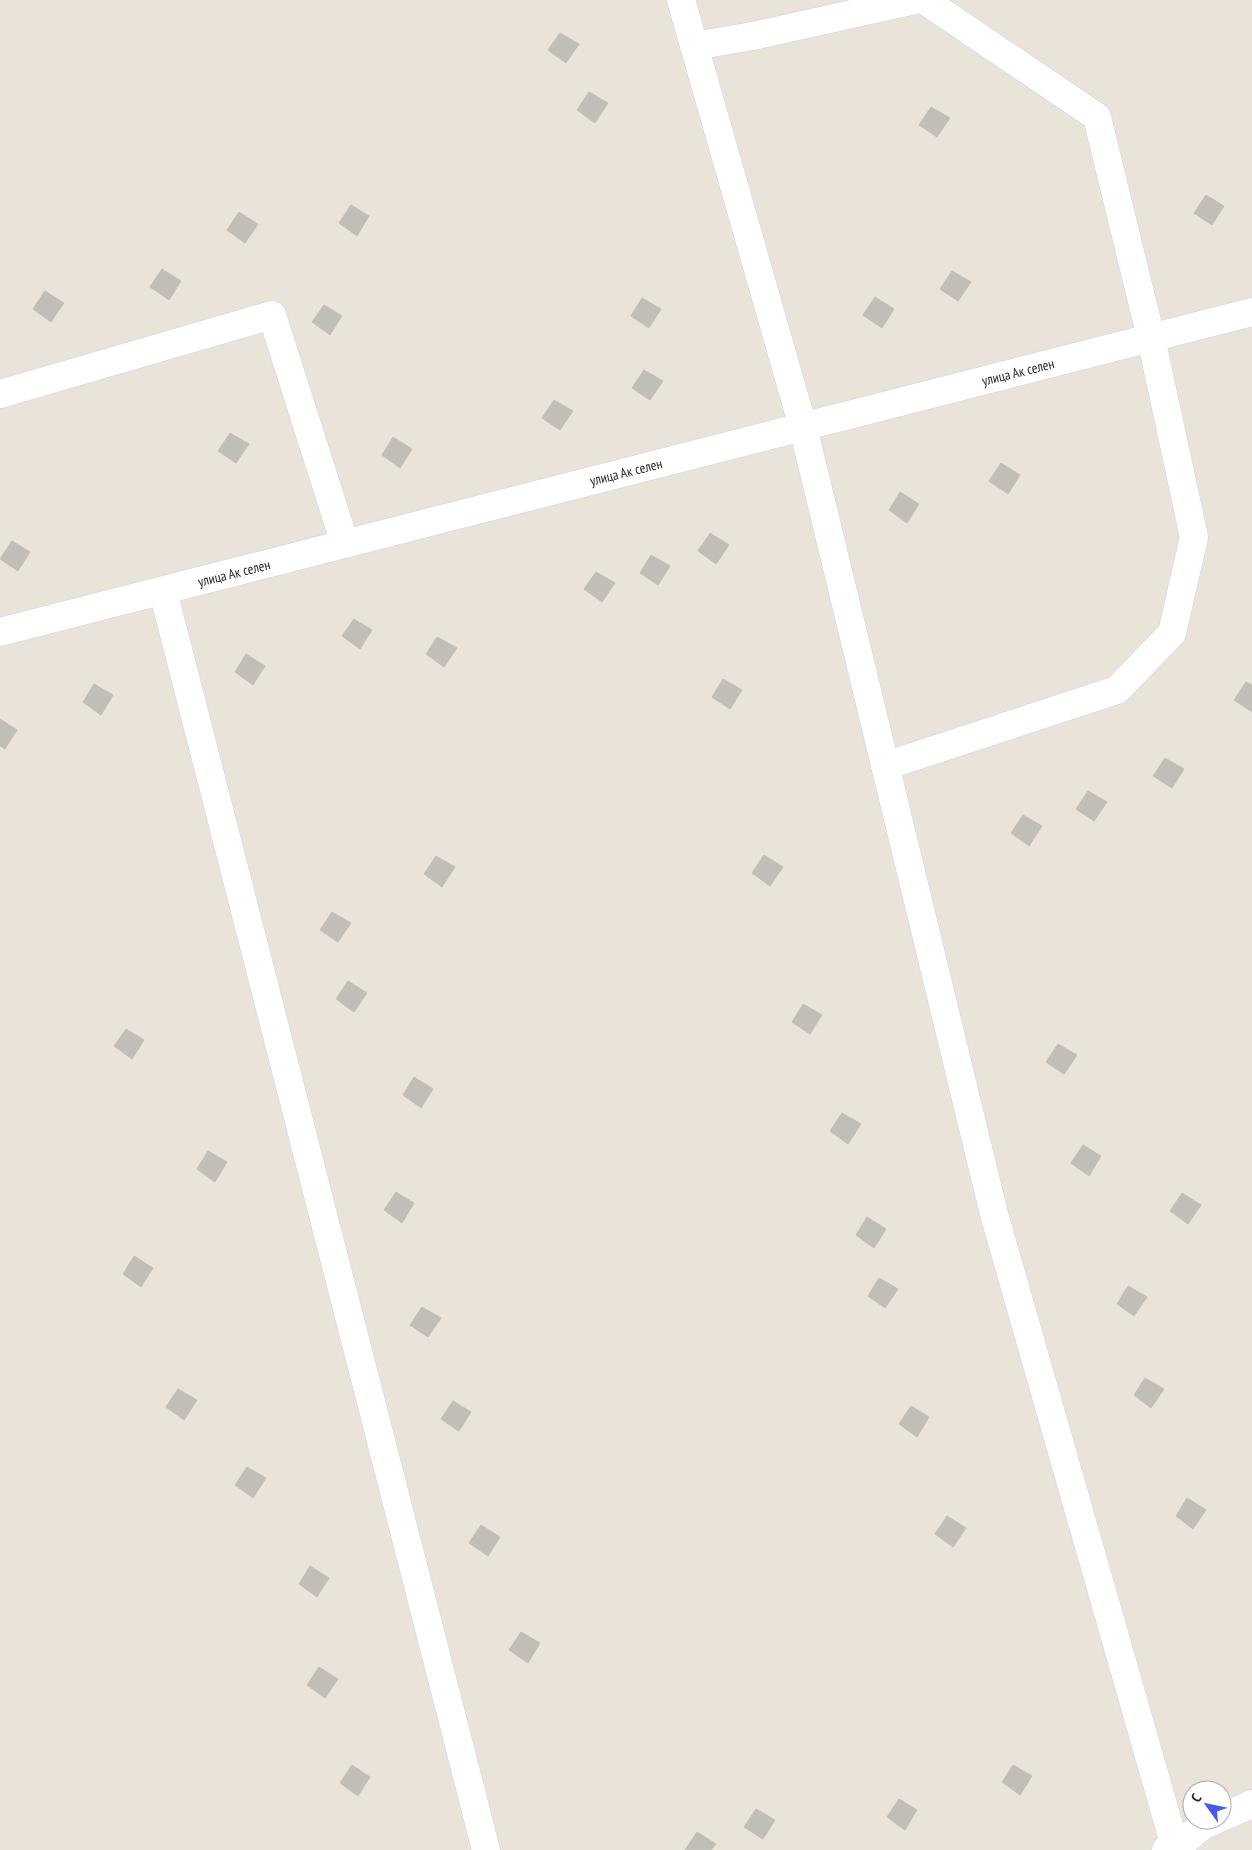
<svg xmlns="http://www.w3.org/2000/svg" width="1252" height="1850" font-family="'PT Sans Narrow',sans-serif">
	<style>
		.building { fill: #c1bdb7; stroke: #c4bfb4 }
		.lines { fill: none; stroke-linecap: round; stroke-linejoin: round }
		.minor-casing { stroke: #cfd1df; stroke-width: 29 }
		.minor { stroke: #fff; stroke-width: 28 }
		.labels { text-anchor: middle; dominant-baseline: central; stroke-width: 4; stroke-linejoin: round; paint-order: stroke }
		.street-label { font-size: 14px; fill: #272727; stroke: #fff }
	</style>
	<rect width="100%" height="100%" fill="#e9e3da"/>
	<!-- building -->
	<g class="building">
		<polygon points="560,33 579,44 566,63 548,50"/>
		<polygon points="589,92 608,103 595,123 577,110"/>
		<polygon points="931,107 950,118 937,137 919,125"/>
		<polygon points="1206,195 1224,206 1212,225 1194,213"/>
		<polygon points="351,205 369,216 357,236 339,223"/>
		<polygon points="239,212 258,224 245,243 227,230"/>
		<polygon points="162,269 181,281 169,300 150,287"/>
		<polygon points="952,271 971,282 958,301 940,289"/>
		<polygon points="45,291 64,303 51,322 33,309"/>
		<polygon points="875,297 894,309 882,328 863,315"/>
		<polygon points="642,298 661,309 649,328 631,316"/>
		<polygon points="324,305 342,316 330,335 312,322"/>
		<polygon points="644,370 663,381 650,400 632,388"/>
		<polygon points="554,400 573,411 560,430 542,418"/>
		<polygon points="230,433 249,444 236,463 218,451"/>
		<polygon points="393,437 412,449 400,468 382,455"/>
		<polygon points="1001,463 1020,475 1008,494 989,481"/>
		<polygon points="900,492 919,504 907,523 889,510"/>
		<polygon points="710,533 729,545 716,564 698,551"/>
		<polygon points="12,541 30,552 18,571 0,559"/>
		<polygon points="651,555 670,566 658,585 640,573"/>
		<polygon points="596,572 615,583 602,602 584,589"/>
		<polygon points="354,619 372,630 360,649 342,636"/>
		<polygon points="437,637 457,648 444,667 426,654"/>
		<polygon points="246,654 265,666 253,685 235,672"/>
		<polygon points="723,679 742,690 730,709 712,697"/>
		<polygon points="1246,682 1252,685 1252,712 1234,700"/>
		<polygon points="94,684 113,695 101,715 83,702"/>
		<polygon points="0,719 17,730 5,749 0,746"/>
		<polygon points="1165,758 1184,769 1172,788 1153,776"/>
		<polygon points="1088,791 1107,802 1094,821 1076,809"/>
		<polygon points="1023,815 1042,826 1029,846 1011,833"/>
		<polygon points="764,855 783,867 770,886 752,873"/>
		<polygon points="436,856 455,867 442,887 424,874"/>
		<polygon points="332,912 351,923 338,942 320,930"/>
		<polygon points="348,981 367,993 354,1012 336,999"/>
		<polygon points="803,1004 822,1015 810,1034 792,1022"/>
		<polygon points="126,1029 144,1040 132,1059 114,1046"/>
		<polygon points="1058,1044 1077,1055 1064,1074 1046,1062"/>
		<polygon points="414,1077 433,1089 421,1108 403,1095"/>
		<polygon points="842,1113 861,1124 848,1144 830,1131"/>
		<polygon points="1083,1145 1101,1156 1089,1176 1071,1163"/>
		<polygon points="208,1151 227,1162 215,1182 197,1169"/>
		<polygon points="396,1192 414,1203 402,1223 384,1210"/>
		<polygon points="1182,1193 1201,1205 1188,1224 1170,1211"/>
		<polygon points="867,1217 886,1229 874,1248 856,1235"/>
		<polygon points="134,1256 153,1268 141,1287 123,1274"/>
		<polygon points="879,1278 898,1289 885,1308 868,1296"/>
		<polygon points="1128,1286 1147,1297 1134,1316 1117,1304"/>
		<polygon points="422,1307 441,1318 428,1337 410,1325"/>
		<polygon points="1145,1378 1164,1389 1151,1408 1134,1395"/>
		<polygon points="178,1389 197,1400 184,1420 166,1407"/>
		<polygon points="453,1401 471,1412 459,1431 441,1419"/>
		<polygon points="911,1406 929,1417 917,1437 899,1424"/>
		<polygon points="247,1467 266,1478 253,1498 235,1485"/>
		<polygon points="1187,1498 1206,1510 1193,1529 1176,1516"/>
		<polygon points="947,1516 966,1528 953,1547 935,1534"/>
		<polygon points="481,1525 500,1537 488,1556 469,1543"/>
		<polygon points="310,1566 329,1578 317,1597 299,1584"/>
		<polygon points="521,1632 540,1643 528,1663 509,1650"/>
		<polygon points="319,1667 338,1679 325,1698 307,1685"/>
		<polygon points="352,1765 370,1777 358,1796 340,1783"/>
		<polygon points="1013,1765 1032,1776 1020,1795 1002,1782"/>
		<polygon points="899,1799 917,1810 905,1830 887,1817"/>
		<polygon points="756,1809 775,1820 763,1839 744,1827"/>
		<polygon points="697,1832 716,1844 711,1850 685,1850"/>
	</g>
	<g class="lines">
		<defs>
			<g id="minor">
				<polyline points="681,0 803,427 994,1214 1176,1850"/>
				<polyline points="694,46 753,36 915,0"/>
				<polyline points="0,394 272,315 345,544"/>
				<polyline points="163,591 486,1850"/>
				<polyline points="0,632 1252,312"/>
				<polyline points="885,766 1117,690 1172,633 1194,537 1151,338 1097,117 924,0"/>
				<polyline points="1222,1817 1252,1804"/>
				<polyline points="1166,1850 1176,1848 1202,1826 1216,1820"/>
			</g>
		</defs>
		<!-- minor casing -->
		<use href="#minor" class="minor-casing"/>
		<!-- minor -->
		<use href="#minor" class="minor"/>
	</g>
	<g class="labels">
		<!-- street labels -->
		<g class="street-label">
			<text transform="translate(1018 372) rotate(-14)">улица Ак селен</text>
			<text transform="translate(626 472) rotate(-14)">улица Ак селен</text>
			<text transform="translate(234 573) rotate(-14)">улица Ак селен</text>
		</g>
	</g>
	<!-- north arrow -->
	<g transform="translate(1207 1805) rotate(303)"><circle r="24" fill="#ffffff" stroke="#a9a9a9"/>
	<path d="M0-4L9 19L0 12L-9 19Z" fill="#4559eb"/>
	<text y="-8" font-size="14" font-weight="bold" text-anchor="middle" fill="#272727">С</text>
	</g>
</svg>
